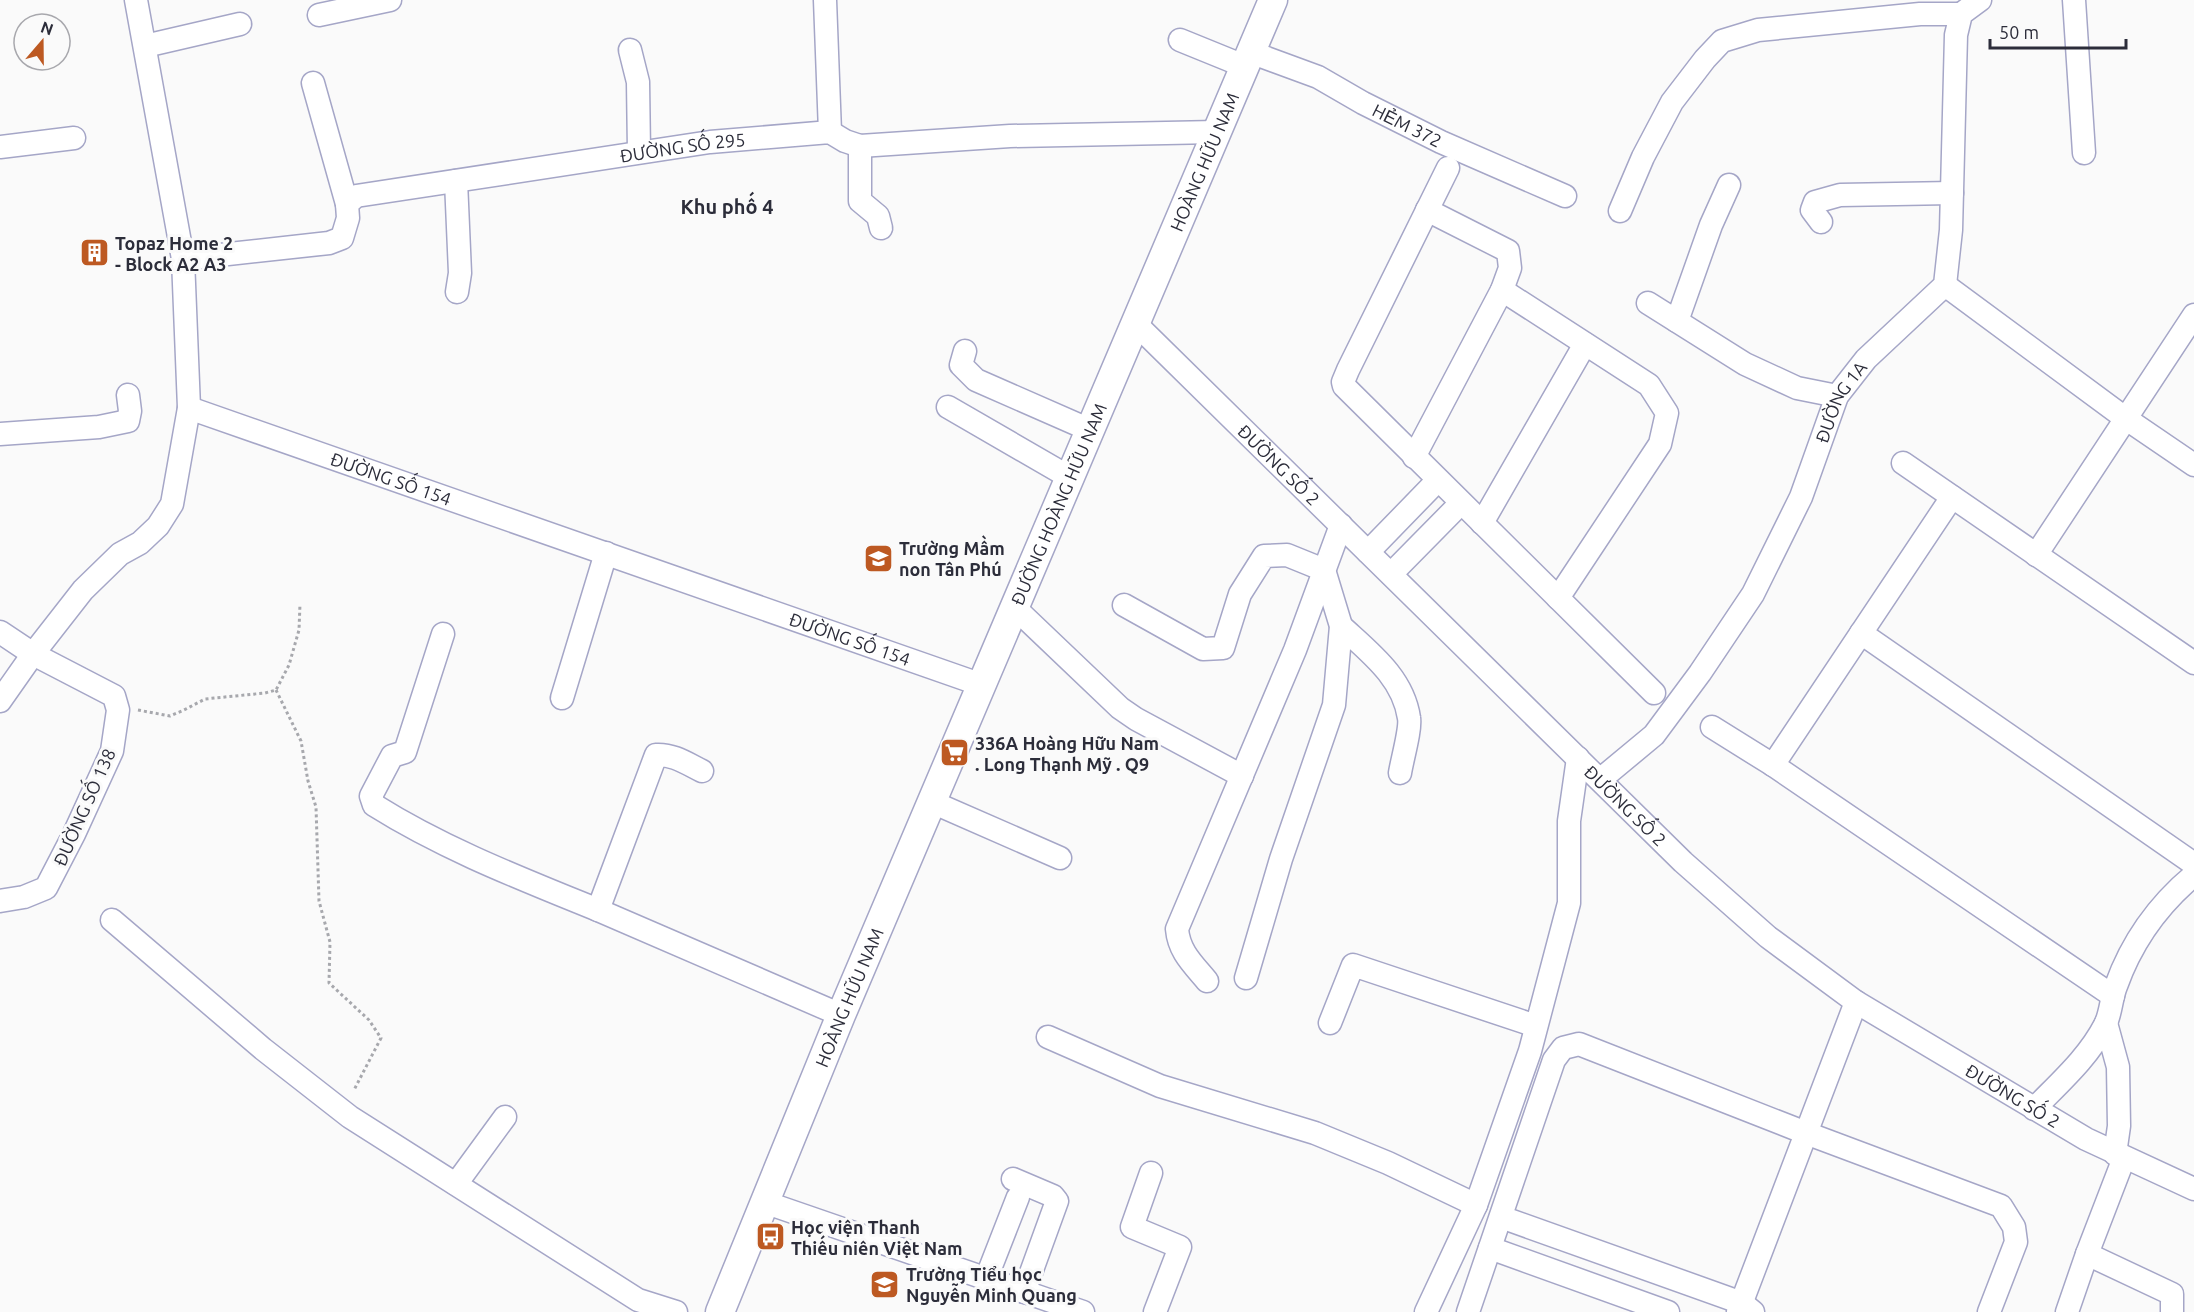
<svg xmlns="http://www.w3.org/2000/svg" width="2194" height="1312" font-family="Ubuntu,sans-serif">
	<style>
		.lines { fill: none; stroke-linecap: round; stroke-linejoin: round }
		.minor-casing { stroke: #a5a6c7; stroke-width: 25 }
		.major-casing { stroke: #a5a6c7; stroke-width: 31 }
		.path { stroke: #a7a8ad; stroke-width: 3; stroke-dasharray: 3 3; stroke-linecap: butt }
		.minor { stroke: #fff; stroke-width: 22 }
		.major { stroke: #fff; stroke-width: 28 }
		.labels { text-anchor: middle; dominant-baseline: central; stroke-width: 6; stroke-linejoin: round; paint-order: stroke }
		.street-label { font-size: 18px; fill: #2c2d3a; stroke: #fafafa }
		.poi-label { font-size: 18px; font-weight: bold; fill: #2c2d3a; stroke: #fafafa; text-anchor: start }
		.neighbourhood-label { font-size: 20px; font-weight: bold; fill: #2c2d3a; stroke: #fafafa }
	</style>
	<rect width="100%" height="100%" fill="#fafafa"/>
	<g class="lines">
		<defs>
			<g id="minor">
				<polyline points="825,0 830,132"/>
				<polyline points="2074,0 2084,153"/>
				<polyline points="319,15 390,0"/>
				<polyline points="1180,40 1244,66"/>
				<polyline points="145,46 240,24"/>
				<polyline points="630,50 638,82 639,152"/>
				<path id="s1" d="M 1250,52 L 1318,77 L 1363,103 L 1441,142 L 1565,196"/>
				<polyline points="313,83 347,204"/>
				<polyline points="860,146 860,201 878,216 881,228"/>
				<polyline points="0,147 74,138"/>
				<polyline points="1448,168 1348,370 1343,382 1344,386 1654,693"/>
				<polyline points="456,181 460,273 457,292"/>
				<polyline points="1620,211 1643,157 1672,102 1705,59 1722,41 1758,30 1920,14 1961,14"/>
				<polyline points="1821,222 1812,210 1815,202 1840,195 1952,193"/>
				<path id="s2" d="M 183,259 L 329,243 L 342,238 L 348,218 L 347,204 L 356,196 L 710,142 L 830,132 L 845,141 L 860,146 L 1010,136 L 1216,132"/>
				<polyline points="1945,285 2125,418 2194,465"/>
				<polyline points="1502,290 1649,385 1667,413 1660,444 1558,598"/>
				<polyline points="1648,303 1745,364 1797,388 1837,396"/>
				<polyline points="1677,321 1711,225 1729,185"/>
				<path id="s3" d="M 1135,323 L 1683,862 L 1768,937 L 1856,1002 L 2086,1139 L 2194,1189"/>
				<polyline points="965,351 961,365 976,380 1090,430"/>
				<polyline points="948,407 1069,477"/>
				<path id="s4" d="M 189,408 L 982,685"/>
				<polyline points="0,434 99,427 128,421 130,411 128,395"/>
				<polyline points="1414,457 1502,290 1510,268 1508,251 1427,210"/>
				<polyline points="1903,463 2194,663"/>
				<polyline points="1482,523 1585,344"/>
				<polyline points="1368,552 1438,480"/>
				<polyline points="2036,555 2194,315"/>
				<polyline points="1391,574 1461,503"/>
				<polyline points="1124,605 1203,649 1223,648 1240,594 1264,556 1287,555 1324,570 1341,626 1334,705 1281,859 1246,978"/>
				<polyline points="1014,607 1120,708 1136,719 1242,776"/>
				<path d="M 1341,626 C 1369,652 1403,677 1409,718 C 1411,729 1402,760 1400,773"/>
				<polyline points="0,632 33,654 114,696 118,710 112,751 74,834 46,888 24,897 0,901"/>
				<polyline points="1861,633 2194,864"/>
				<path d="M 443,634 L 405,752 L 392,756 L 371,796 L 374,805 C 444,849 522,879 598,910"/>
				<polyline points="562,698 606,553"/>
				<polyline points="0,701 33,654 83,590 120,554 140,543 158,526 172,504 189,408 183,259 136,0"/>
				<polyline points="1712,727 1773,765 2113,996"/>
				<polyline points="1773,765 1952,497"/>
				<path d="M 702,771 C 686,763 673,754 656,755 L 598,910 L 841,1015"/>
				<path id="s5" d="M 1601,779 L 1654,735 L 1700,673 L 1753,594 L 1801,497 L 1837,396 L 1866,359 L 1945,285 L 1951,230 L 1956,35 L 1961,14 L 1980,0"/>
				<polyline points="932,802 1060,858"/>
				<polyline points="112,920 263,1049 350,1117 638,1300 676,1312"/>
				<path d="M 1207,981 C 1193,964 1179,952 1177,929 L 1295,650 L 1341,525"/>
				<polyline points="1330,1023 1353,965 1536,1026"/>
				<polyline points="2106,1023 2118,1067 2119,1126 2115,1154"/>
				<polyline points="1048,1037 1160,1086 1315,1133 1388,1163 1476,1205"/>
				<path d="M 2034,1109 C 2059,1083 2088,1058 2105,1025 C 2111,1014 2111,998 2116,986 C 2132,941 2158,905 2194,875"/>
				<polyline points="1151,1173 1132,1227 1180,1247 1155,1312"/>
				<polyline points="1013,1179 1053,1196 1057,1201 1024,1292"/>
				<polyline points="456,1184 505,1117"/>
				<polyline points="764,1202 1083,1312"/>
				<polyline points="1501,1217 1742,1303 1753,1312"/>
				<polyline points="1490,1248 1668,1312"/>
				<polyline points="2087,1254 2124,1158"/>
				<polyline points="986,1279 1018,1197"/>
				<polyline points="1426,1312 1476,1205 1530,1051 1569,903 1569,821 1578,758"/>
				<polyline points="1468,1312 1554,1060 1563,1048 1579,1044 1806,1133 2001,1206 2014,1227 2016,1242 1989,1312"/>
				<polyline points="1738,1312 1856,1002"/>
				<polyline points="2067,1312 2087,1254 2172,1294 2172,1312"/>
			</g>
			<g id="major">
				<path id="s6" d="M 720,1312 L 841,1015 L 1273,0"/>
			</g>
		</defs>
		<!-- minor casing -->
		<use href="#minor" class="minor-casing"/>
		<!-- major casing -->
		<use href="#major" class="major-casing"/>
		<!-- path -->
		<g class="path">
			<polyline points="276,690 301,741 308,781 316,807 319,901 330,942 329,983 369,1020 381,1038 354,1090"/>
			<polyline points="138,710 170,716 184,710 205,699 265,693 276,690 289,665 299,630 300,604"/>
		</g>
		<!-- minor -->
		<use href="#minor" class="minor"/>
		<!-- major -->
		<use href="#major" class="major"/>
	</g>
	<!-- icons -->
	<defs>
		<symbol id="building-square" viewBox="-11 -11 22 22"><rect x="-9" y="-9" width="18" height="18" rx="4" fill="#bd5922" stroke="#fafafa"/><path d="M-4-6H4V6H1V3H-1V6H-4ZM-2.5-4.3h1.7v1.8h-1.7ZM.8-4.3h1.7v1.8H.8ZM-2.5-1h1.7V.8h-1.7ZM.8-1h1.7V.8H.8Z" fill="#fff"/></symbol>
		<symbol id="school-square" viewBox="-11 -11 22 22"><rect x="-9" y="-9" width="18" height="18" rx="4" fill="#bd5922" stroke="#fafafa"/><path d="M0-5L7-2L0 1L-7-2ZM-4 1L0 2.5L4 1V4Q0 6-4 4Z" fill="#fff"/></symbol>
		<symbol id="supermarket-square" viewBox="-11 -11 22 22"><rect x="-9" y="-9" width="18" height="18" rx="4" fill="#bd5922" stroke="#fafafa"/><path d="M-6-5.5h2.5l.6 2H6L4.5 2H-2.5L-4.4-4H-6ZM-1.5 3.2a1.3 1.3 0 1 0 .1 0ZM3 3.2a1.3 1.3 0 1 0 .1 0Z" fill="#fff"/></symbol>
		<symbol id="bus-square" viewBox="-11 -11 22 22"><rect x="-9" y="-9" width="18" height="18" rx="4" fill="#bd5922" stroke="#fafafa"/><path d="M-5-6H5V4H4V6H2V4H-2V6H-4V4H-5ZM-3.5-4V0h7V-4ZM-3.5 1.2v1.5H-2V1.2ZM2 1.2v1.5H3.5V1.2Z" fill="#fff"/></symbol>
	</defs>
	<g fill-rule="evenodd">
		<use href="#building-square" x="78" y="236" width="33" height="33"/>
		<use href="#school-square" x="862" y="542" width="33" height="33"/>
		<use href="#supermarket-square" x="938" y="736" width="33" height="33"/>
		<use href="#bus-square" x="754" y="1220" width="33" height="33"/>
		<use href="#school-square" x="868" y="1268" width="33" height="33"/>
	</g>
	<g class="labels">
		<!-- street labels -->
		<g class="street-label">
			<text stroke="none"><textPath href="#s1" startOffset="174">HẺM 372</textPath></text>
			<text stroke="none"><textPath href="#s2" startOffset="538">ĐƯỜNG SỐ 295</textPath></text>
			<text stroke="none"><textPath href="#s6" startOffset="1248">HOÀNG HỮU NAM</textPath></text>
			<text stroke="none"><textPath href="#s5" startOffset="453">ĐƯỜNG 1A</textPath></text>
			<text stroke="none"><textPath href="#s3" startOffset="202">ĐƯỜNG SỐ 2</textPath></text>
			<text stroke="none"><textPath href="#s4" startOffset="214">ĐƯỜNG SỐ 154</textPath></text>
			<text stroke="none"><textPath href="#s6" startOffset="876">ĐƯỜNG HOÀNG HỮU NAM</textPath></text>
			<text stroke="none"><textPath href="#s4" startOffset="700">ĐƯỜNG SỐ 154</textPath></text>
			<text stroke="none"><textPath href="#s3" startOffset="688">ĐƯỜNG SỐ 2</textPath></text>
			<text transform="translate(84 807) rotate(-66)">ĐƯỜNG SỐ 138</text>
			<text stroke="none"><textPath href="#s6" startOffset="340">HOÀNG HỮU NAM</textPath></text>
			<text stroke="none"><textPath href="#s3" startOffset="1174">ĐƯỜNG SỐ 2</textPath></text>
		</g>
		<!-- poi labels -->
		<g class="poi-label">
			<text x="115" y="243">Topaz Home 2<tspan x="115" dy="21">- Block A2 A3</tspan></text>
			<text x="899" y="548">Trường Mầm<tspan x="899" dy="21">non Tân Phú</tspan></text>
			<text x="975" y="743">336A Hoàng Hữu Nam<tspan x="975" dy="21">. Long Thạnh Mỹ . Q9</tspan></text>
			<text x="791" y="1227">Học viện Thanh<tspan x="791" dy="21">Thiếu niên Việt Nam</tspan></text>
			<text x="906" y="1274">Trường Tiểu học<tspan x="906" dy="21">Nguyễn Minh Quang</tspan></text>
		</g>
		<!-- neighbourhood labels -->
		<g class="neighbourhood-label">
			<text x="727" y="206">Khu phố 4</text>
		</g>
	</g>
	<!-- north arrow -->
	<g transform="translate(42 42) rotate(20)"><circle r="28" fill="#fafafa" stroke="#a8a8ad" stroke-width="1.5"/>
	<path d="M0-4.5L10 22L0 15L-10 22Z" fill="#bd5922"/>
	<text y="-9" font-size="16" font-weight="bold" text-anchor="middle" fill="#2c2d3a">N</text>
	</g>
	<!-- scale -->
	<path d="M1990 39v9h136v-9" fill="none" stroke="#2c2d3a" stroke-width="3"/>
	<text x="1999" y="39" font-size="18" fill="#2c2d3a" stroke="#fafafa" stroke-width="4.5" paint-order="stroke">50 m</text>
</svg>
